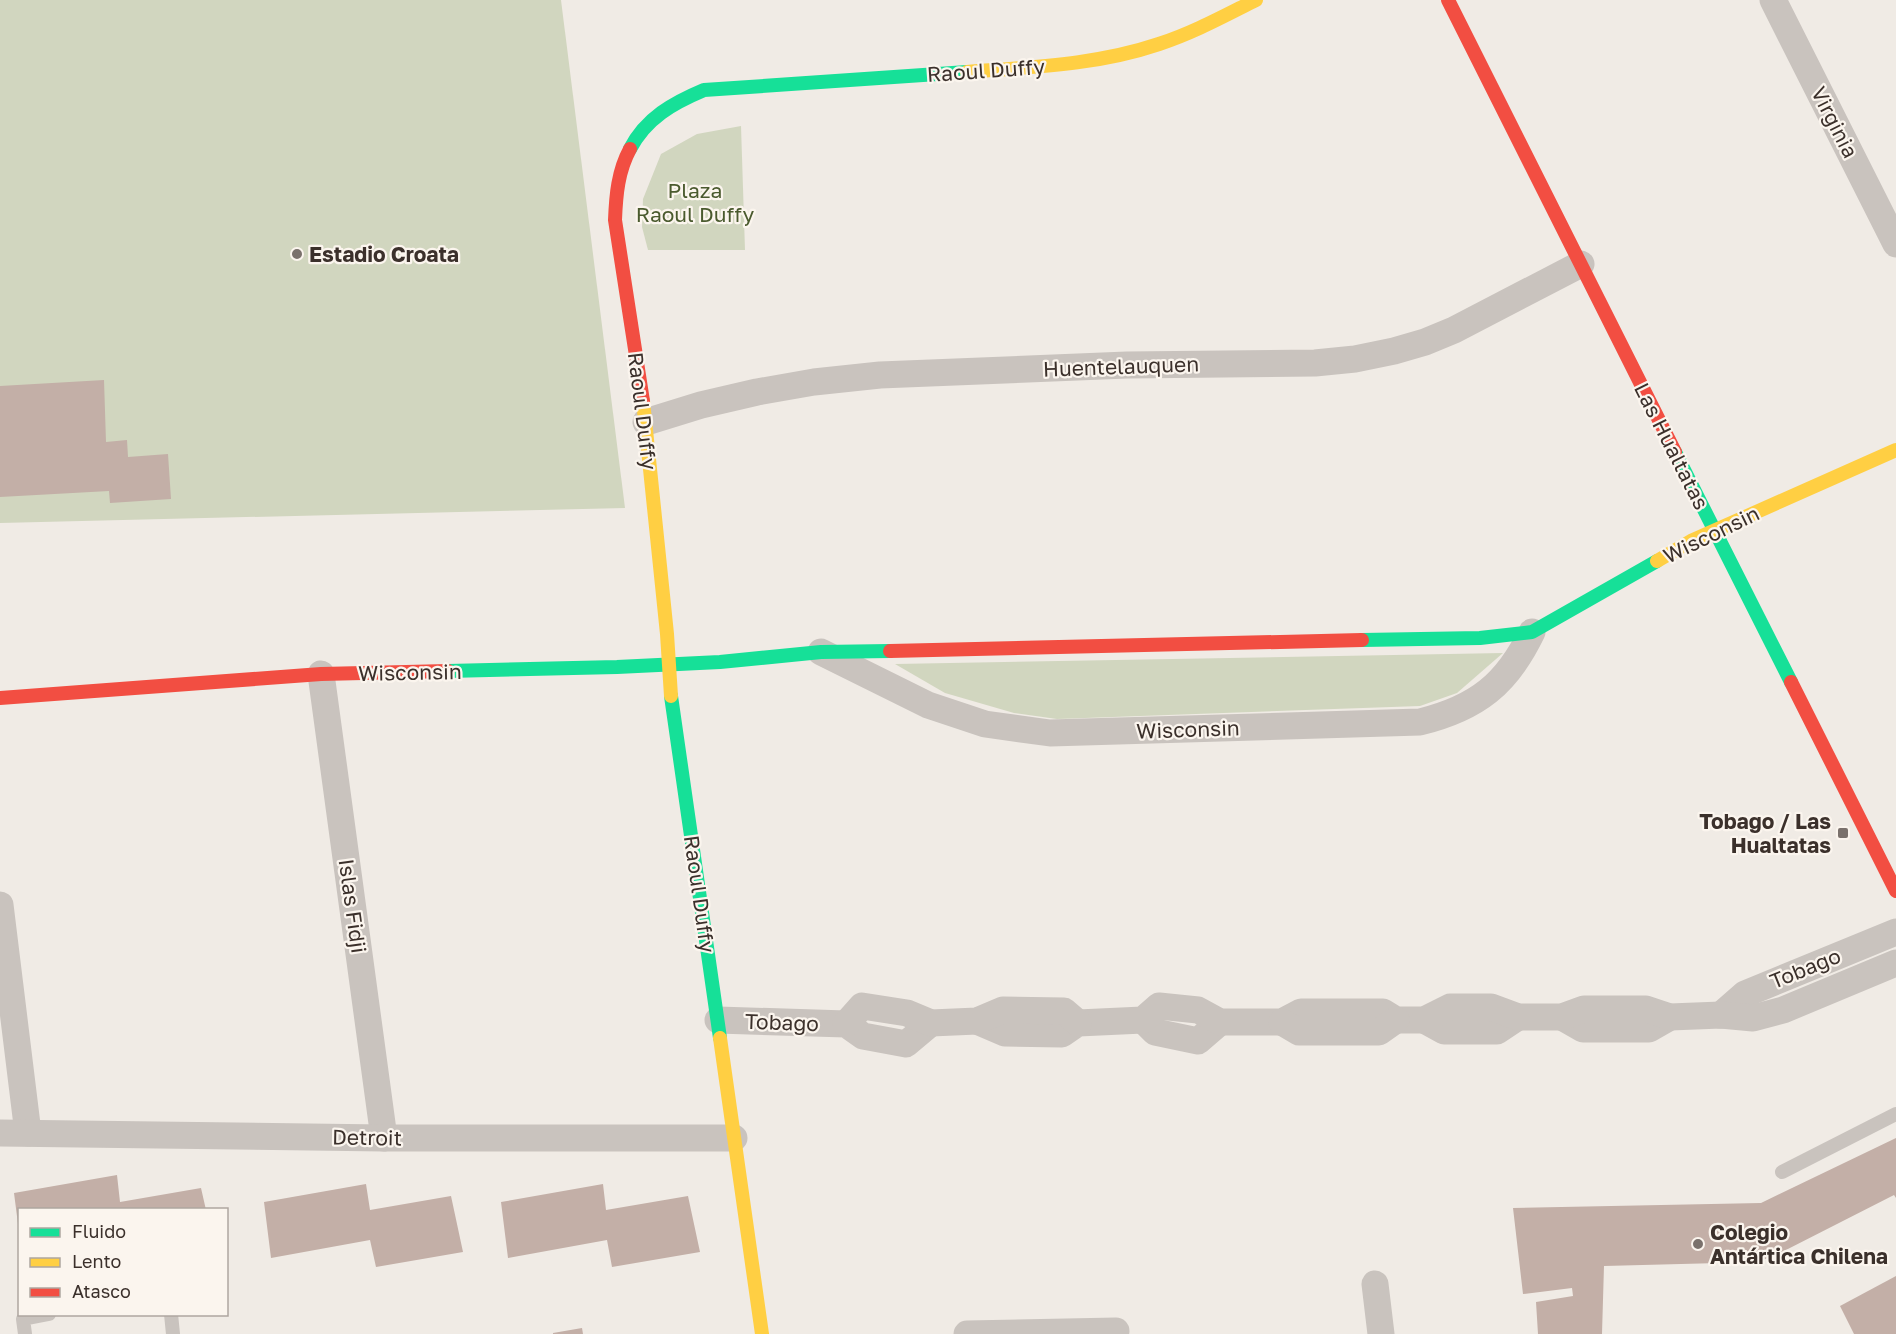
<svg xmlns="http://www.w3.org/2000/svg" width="1896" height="1334" font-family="'Golos Text',sans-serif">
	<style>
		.green { fill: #d1d6bf }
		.building { fill: #c3afa7 }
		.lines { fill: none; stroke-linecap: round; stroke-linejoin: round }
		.lane { stroke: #c9c3be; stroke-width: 14 }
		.street { stroke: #c9c3be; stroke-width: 27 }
		.fast { stroke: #16e098; stroke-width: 14 }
		.slow { stroke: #ffcf43; stroke-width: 14 }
		.jam { stroke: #f24e42; stroke-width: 14 }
		.poi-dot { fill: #7a716c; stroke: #fbf5ee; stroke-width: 2 }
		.labels { text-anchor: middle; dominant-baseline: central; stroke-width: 4.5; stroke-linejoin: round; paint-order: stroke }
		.street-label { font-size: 21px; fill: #3b302b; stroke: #fbf5ee }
		.park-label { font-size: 21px; fill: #4a5a2e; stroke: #fbf5ee }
		.poi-label { font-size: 21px; font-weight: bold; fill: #3b302b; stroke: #fbf5ee; text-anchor: start }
	</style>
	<rect width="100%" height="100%" fill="#f0ebe5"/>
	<!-- green -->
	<g class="green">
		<polygon points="0,0 561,0 625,508 0,523"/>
		<polygon points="741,126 745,250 648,250 642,227 643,199 661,154 697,134"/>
		<polygon points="1503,653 1457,693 1420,706 1057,719 1014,713 945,693 895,664"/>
	</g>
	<!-- building -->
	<g class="building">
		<polygon points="104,380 106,442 127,440 128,457 168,454 171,499 110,503 109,491 0,497 0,386"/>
		<polygon points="1896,1138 1896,1198 1894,1195 1782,1252 1758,1262 1604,1266 1602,1334 1538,1334 1536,1302 1573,1296 1572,1288 1523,1294 1513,1208 1761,1203"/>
		<polygon points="117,1175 120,1202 201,1188 206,1210 20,1210 20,1224 18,1224 14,1193"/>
		<polygon points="366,1184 370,1210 451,1196 463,1252 376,1267 370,1240 271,1258 264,1202"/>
		<polygon points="603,1184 606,1210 688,1196 700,1252 612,1267 607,1240 508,1258 501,1202"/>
		<polygon points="1896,1276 1896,1334 1854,1334 1840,1306"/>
		<polygon points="582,1328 583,1334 553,1334 553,1333"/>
	</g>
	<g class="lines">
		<!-- lane -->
		<g class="lane">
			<polyline points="1782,1172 1896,1114"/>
			<polyline points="171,1314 173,1334"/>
			<polyline points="25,1334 23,1319 49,1314"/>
		</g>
		<!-- street -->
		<g class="street">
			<polyline points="1773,0 1896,244"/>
			<polyline points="646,422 701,405 757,392 814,382 880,375 1127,365 1315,363 1355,359 1394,351 1425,342 1454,330 1581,264"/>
			<path d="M 821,652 L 928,705 L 985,724 L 1050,733 L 1420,722 C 1477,708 1507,684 1532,632"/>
			<polyline points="321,674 384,1138"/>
			<polyline points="0,905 28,1133"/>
			<polyline points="1721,1015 1745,994 1896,932"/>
			<polyline points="1562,1017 1583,1029 1649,1029 1670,1017"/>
			<polyline points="718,1020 846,1024 863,1036 906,1044 931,1023"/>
			<polyline points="1143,1020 1155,1032 1198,1041 1220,1022"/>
			<polyline points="1424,1020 1444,1031 1497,1031 1518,1017"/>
			<polyline points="977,1021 1005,1033 1062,1034 1078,1023 1143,1020 1159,1006 1198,1010 1220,1022 1282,1022 1301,1012 1383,1012 1396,1020 1424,1020 1450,1007 1491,1007 1518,1017 1562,1017 1584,1009 1646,1009 1670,1017 1721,1015 1753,1018 1783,1010 1896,963"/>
			<polyline points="1282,1022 1299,1032 1379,1032 1396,1020"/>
			<polyline points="846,1024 862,1006 907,1013 931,1023 977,1021 1003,1010 1064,1011 1078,1023"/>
			<polyline points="0,1133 384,1138 734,1138"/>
			<polyline points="1375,1284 1381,1334"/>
			<polyline points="967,1334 1116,1331"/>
		</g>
		<!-- fast -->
		<g class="fast">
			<path d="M 630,149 C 646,118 673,103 704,90 L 967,72"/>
			<polyline points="1675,452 1791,682"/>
			<polyline points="1362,640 1480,638 1532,632 1657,561"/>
			<polyline points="448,671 617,667 720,662 821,652 890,651"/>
			<polyline points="671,696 720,1038"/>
		</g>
		<!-- slow -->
		<g class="slow">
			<path d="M 967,72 C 1032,67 1097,65 1159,44 C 1193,33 1224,16 1256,0"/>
			<polyline points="643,401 667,634 671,696"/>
			<polyline points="1657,561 1691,541 1896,450"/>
			<polyline points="720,1038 762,1334"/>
		</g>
		<!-- jam -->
		<g class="jam">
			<polyline points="1448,0 1675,452"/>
			<path d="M 630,149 C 618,171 616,195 615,220 L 643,401"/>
			<polyline points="890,651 1362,640"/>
			<polyline points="1791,682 1896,891"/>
			<polyline points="0,698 321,674 448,671"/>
		</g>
	</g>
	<!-- markers -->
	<g class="poi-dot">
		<circle cx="297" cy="254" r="6"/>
		<rect x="1837" y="827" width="12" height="12" rx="3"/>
		<circle cx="1698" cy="1244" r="6"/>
	</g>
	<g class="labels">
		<!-- street labels -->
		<g class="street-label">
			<text transform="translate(986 70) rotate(-4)">Raoul Duffy</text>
			<text transform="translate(1835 122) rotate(63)">Virginia</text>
			<text transform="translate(1121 366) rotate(-2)">Huentelauquen</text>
			<text transform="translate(643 411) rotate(83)">Raoul Duffy</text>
			<text transform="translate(1672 446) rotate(63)">Las Hualtatas</text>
			<text transform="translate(1711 534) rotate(-26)">Wisconsin</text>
			<text transform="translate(410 672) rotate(-1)">Wisconsin</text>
			<text transform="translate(1188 729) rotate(-2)">Wisconsin</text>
			<text transform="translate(700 894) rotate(82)">Raoul Duffy</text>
			<text transform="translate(353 906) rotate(82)">Islas Fidji</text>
			<text transform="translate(1805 968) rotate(-22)">Tobago</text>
			<text transform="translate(782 1022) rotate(2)">Tobago</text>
			<text transform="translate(367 1137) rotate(1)">Detroit</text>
		</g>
		<!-- park labels -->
		<g class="park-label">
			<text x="695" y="190">Plaza<tspan x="695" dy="24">Raoul Duffy</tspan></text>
		</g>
		<!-- poi labels -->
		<g class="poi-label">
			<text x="309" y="254">Estadio Croata</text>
			<text x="1831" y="821" text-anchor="end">Tobago / Las<tspan x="1831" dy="24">Hualtatas</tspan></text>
			<text x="1710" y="1232">Colegio<tspan x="1710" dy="24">Antártica Chilena</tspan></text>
		</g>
	</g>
	<!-- legend -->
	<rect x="18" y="1208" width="210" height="108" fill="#fbf5ee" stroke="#aea6a0" stroke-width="1.5"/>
	<rect x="30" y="1228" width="30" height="9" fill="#16e098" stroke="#aea6a0" stroke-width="1.5"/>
	<text x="72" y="1238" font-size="18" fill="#3b302b">Fluido</text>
	<rect x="30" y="1258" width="30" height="9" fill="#ffcf43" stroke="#aea6a0" stroke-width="1.5"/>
	<text x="72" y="1268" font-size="18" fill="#3b302b">Lento</text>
	<rect x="30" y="1288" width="30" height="9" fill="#f24e42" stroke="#aea6a0" stroke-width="1.5"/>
	<text x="72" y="1298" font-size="18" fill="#3b302b">Atasco</text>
</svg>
